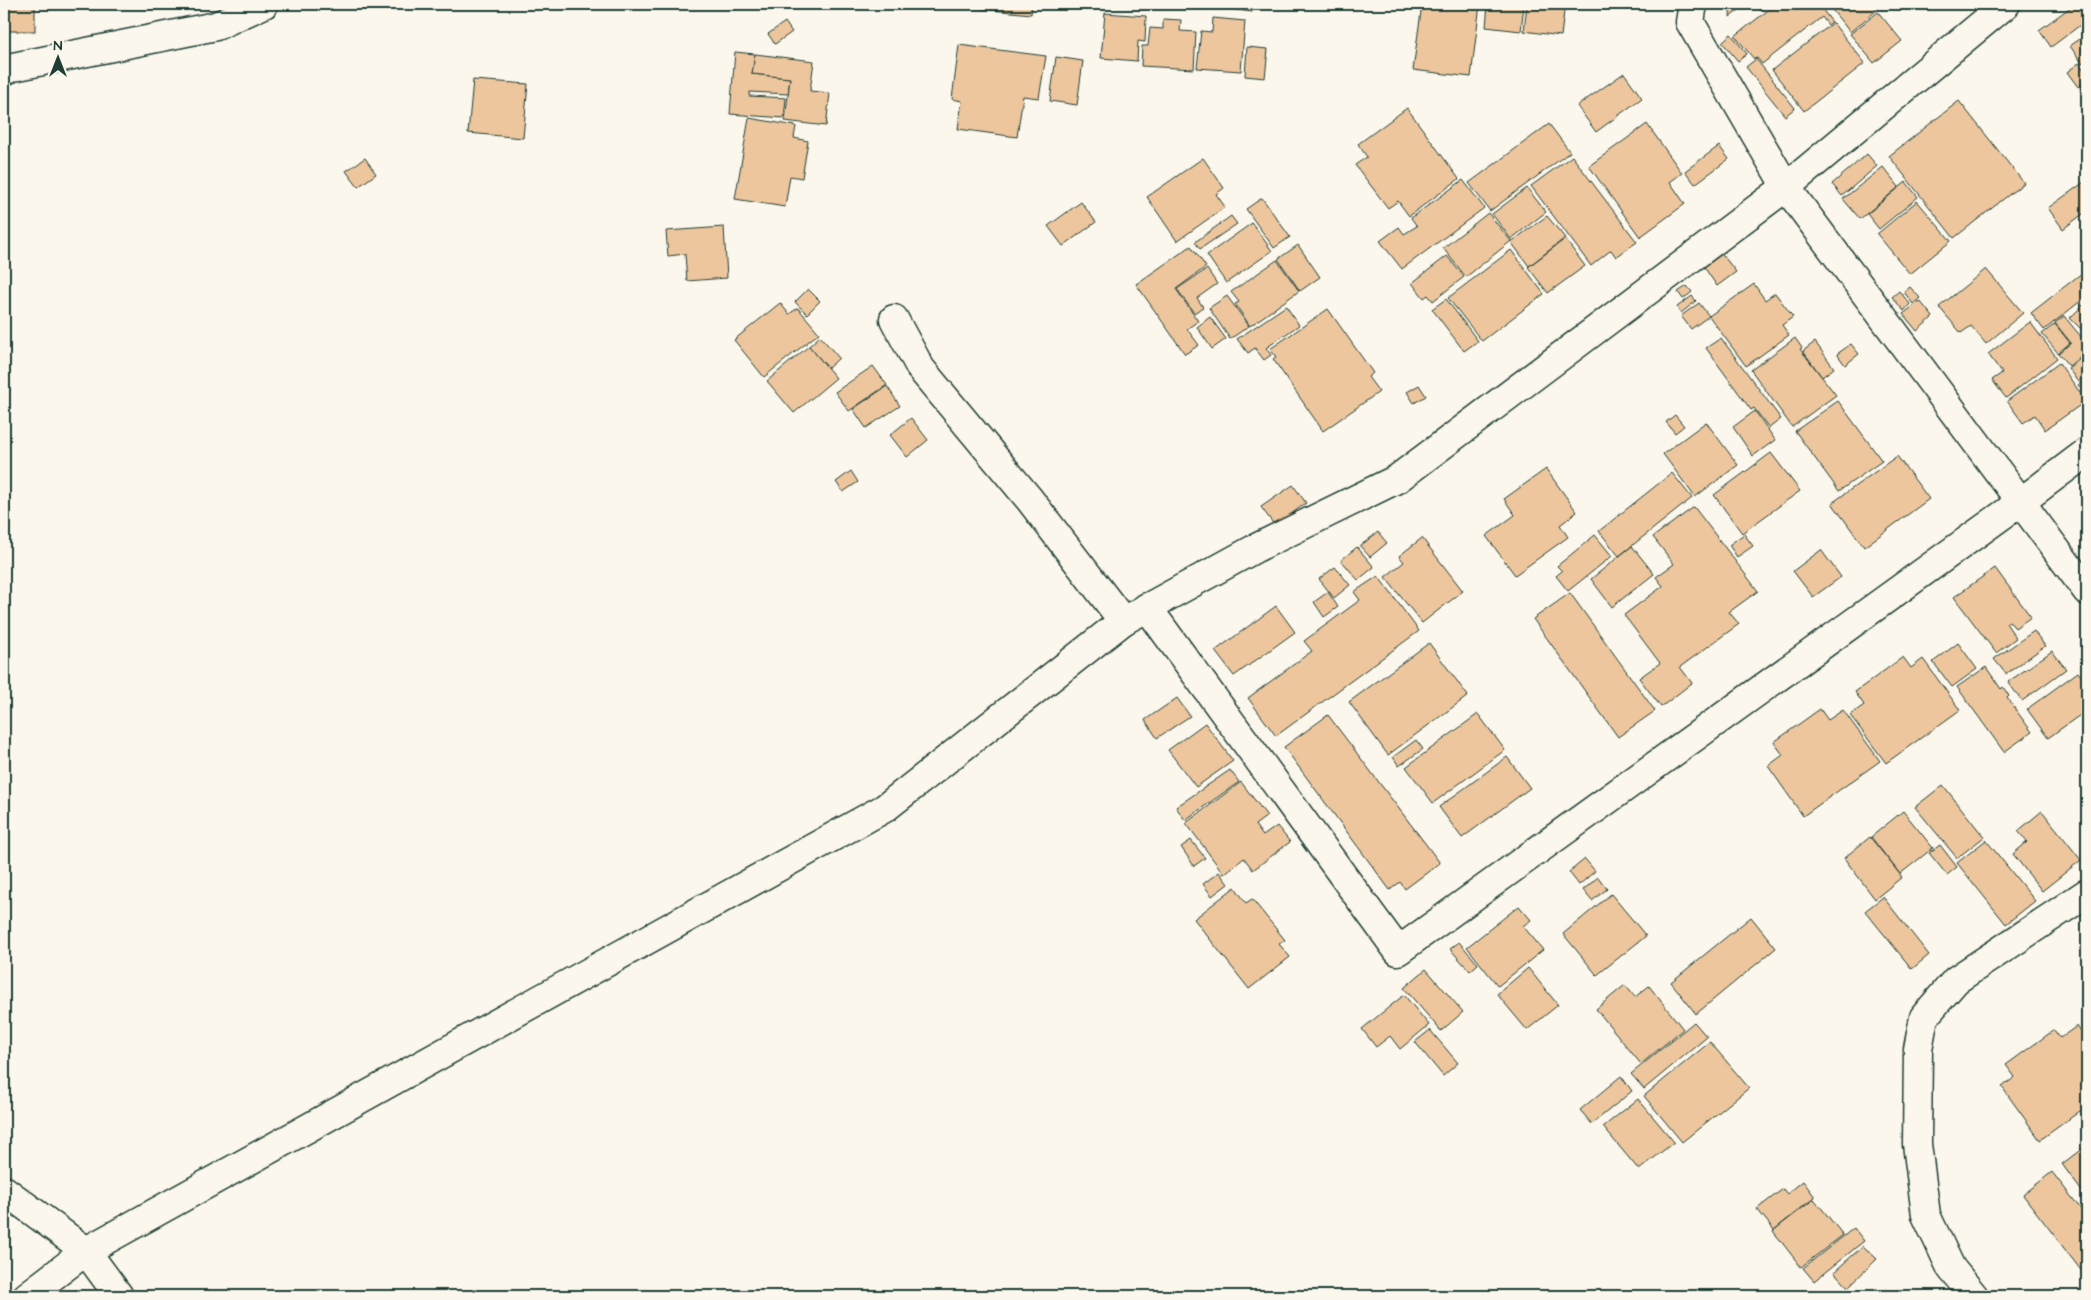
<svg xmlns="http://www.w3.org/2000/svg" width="2091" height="1300" font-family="'Architects Daughter',sans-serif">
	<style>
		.building { fill: #edc69d; stroke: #1f3d34 }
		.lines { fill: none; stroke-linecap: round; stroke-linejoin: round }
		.street-casing { stroke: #1f3d34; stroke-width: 31 }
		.street { stroke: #fbf7ec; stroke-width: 28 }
	</style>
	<rect width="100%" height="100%" fill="#fbf7ec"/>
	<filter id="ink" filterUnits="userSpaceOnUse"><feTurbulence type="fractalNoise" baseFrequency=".02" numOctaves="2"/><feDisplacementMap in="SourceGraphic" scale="10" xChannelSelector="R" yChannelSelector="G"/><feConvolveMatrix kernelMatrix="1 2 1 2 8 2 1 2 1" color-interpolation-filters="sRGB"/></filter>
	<g filter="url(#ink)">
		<!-- building -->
		<g class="building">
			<rect x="4" y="4" width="31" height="27"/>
			<polygon points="971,4 1032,4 1031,14 971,8"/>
			<polygon points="1037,4 1066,4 1066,7"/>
			<polygon points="1190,4 1253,4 1252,12"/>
			<polygon points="1422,4 1480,4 1471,77 1413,70"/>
			<polygon points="1488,4 1524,4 1521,31 1486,27"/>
			<polygon points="1527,4 1565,4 1561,36 1524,31"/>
			<polygon points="1731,4 1747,4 1730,17"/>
			<polygon points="1755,4 1770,4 1761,11"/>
			<polygon points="1776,4 1818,4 1832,22 1828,25 1822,17 1762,64 1757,58 1754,59 1735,36"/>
			<polygon points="1829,4 1871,4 1877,10 1850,32 1828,5"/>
			<polygon points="2075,4 2087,4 2087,20 2051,47 2039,30"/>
			<polygon points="1878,12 1902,41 1874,63 1850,34"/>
			<polygon points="1105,13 1146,16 1145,42 1138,41 1137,61 1101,58"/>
			<polygon points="1213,18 1245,21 1241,71 1197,68 1201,31 1212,32"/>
			<polygon points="1163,19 1181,20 1180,31 1196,32 1194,69 1141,66 1142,46 1148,46 1150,28 1163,29"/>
			<polygon points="785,22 792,32 775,44 768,34"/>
			<polygon points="1833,23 1865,63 1804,111 1772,70"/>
			<polygon points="1731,34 1747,54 1738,61 1722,42"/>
			<polygon points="2087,34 2087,59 2082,63 2070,46"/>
			<polygon points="959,45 1046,56 1039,98 1023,96 1017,137 958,129 962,101 952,99"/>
			<polygon points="1247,47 1268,49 1265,78 1245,76"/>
			<polygon points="735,52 755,54 752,74 790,78 788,94 750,92 749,96 786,98 784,118 730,114"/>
			<polygon points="755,54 814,61 810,91 830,93 826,126 785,121 790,78 752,74"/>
			<polygon points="1056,57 1083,61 1077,105 1050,101"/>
			<polygon points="1756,59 1795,108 1785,116 1746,67"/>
			<polygon points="2079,63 2087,74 2087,81 2078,87 2067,72"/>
			<polygon points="1624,73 1642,98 1596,132 1577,106"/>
			<polygon points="473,80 528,84 523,138 468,133"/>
			<polygon points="2087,82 2087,99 2080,88"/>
			<polygon points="1959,101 2024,183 1954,238 1889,156"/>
			<polygon points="1407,108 1459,179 1409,216 1398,201 1388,208 1355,165 1367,157 1358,144"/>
			<polygon points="749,118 796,126 794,138 808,141 802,178 790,176 785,207 735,199"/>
			<polygon points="1549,124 1570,152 1490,211 1469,183"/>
			<polygon points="1647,124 1682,173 1670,182 1685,204 1640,237 1589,166"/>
			<polygon points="1719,146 1729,159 1695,184 1685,171"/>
			<polygon points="1867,154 1877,166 1842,196 1832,184"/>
			<polygon points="1572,156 1637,242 1616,257 1611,250 1591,266 1531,186"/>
			<polygon points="365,158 376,174 358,187 346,171"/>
			<polygon points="1203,158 1224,188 1216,194 1225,207 1177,241 1147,197"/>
			<polygon points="1883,167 1899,187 1860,219 1843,199"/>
			<polygon points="1463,180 1484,208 1402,269 1380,241 1399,227 1404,234 1417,226 1411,218"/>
			<polygon points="2087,180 2087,211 2063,229 2048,208"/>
			<polygon points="1906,182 1918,197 1879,229 1867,214"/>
			<polygon points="1527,188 1546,212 1511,239 1492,214"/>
			<polygon points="1262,198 1290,237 1274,248 1246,209"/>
			<polygon points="1917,201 1951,241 1910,274 1877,234"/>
			<polygon points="1081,202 1096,222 1063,246 1048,226"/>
			<polygon points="1488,213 1511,241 1466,277 1443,248"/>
			<polygon points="1231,216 1237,224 1200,249 1195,242"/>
			<polygon points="1547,216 1565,238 1529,266 1511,242"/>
			<polygon points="1252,223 1272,251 1226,283 1207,255"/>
			<polygon points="724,227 727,278 687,281 685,254 668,256 666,231"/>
			<polygon points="1565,239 1585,266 1548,293 1528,267"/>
			<polygon points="1298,245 1320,277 1300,291 1278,259"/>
			<polygon points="1191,246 1206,267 1176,289 1198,321 1187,329 1199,345 1185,354 1136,284"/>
			<polygon points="1511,250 1544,294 1482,341 1448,298"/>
			<polygon points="1722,254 1736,272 1717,286 1704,267"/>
			<polygon points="1447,256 1464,277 1433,301 1428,295 1424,298 1412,283"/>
			<polygon points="1277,260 1299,291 1250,326 1235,304 1239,302 1231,292"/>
			<polygon points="1207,269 1217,284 1197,298 1203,307 1194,313 1177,289"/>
			<polygon points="1986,269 2023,313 1986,344 1971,326 1961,333 1939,307"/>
			<polygon points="2087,269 2087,296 2044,330 2031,313"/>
			<polygon points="1754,284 1765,300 1775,293 1793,317 1782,325 1789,335 1746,366 1709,316"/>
			<polygon points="1687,286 1692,292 1683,299 1678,292"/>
			<polygon points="1910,287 1920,298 1913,304 1904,292"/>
			<polygon points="808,289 820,301 807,314 795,302"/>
			<polygon points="1899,291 1910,304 1904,311 1892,297"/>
			<polygon points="1227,296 1249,326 1230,339 1209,308"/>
			<polygon points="1692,296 1696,301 1681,313 1677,307"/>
			<polygon points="1446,299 1478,341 1464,351 1432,309"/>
			<polygon points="1920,301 1933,317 1917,331 1903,314"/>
			<polygon points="2087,301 2087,335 2070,318"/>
			<polygon points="780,303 789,314 798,308 819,333 764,377 734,340"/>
			<polygon points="1699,303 1709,316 1691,329 1681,316"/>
			<polygon points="1286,306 1299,325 1266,348 1271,355 1264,360 1255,348 1248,353 1237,339"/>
			<polygon points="1328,309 1373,373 1368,377 1379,392 1323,431 1273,359 1276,357 1270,349"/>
			<polygon points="2064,316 2087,344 2087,351 2069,366 2058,353 2071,343 2055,323"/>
			<polygon points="1210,317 1226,339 1212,349 1197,327"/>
			<polygon points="2030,322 2057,358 2006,398 1992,380 2002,373 1988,354"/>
			<polygon points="2055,324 2070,343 2058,353 2042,334"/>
			<polygon points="820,336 839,358 828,368 809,346"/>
			<polygon points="1721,338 1781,419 1769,428 1754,408 1751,410 1706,348"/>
			<polygon points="1795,338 1802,348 1800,349 1836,395 1792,427 1751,370"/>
			<polygon points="1815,342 1834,368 1822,377 1803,351"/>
			<polygon points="1851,344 1859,354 1845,365 1837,354"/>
			<polygon points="809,346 836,378 794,413 767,381"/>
			<polygon points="2087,354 2087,375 2078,382 2068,368"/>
			<polygon points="2059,363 2086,401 2045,430 2035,415 2023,423 2007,401"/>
			<polygon points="873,366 887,385 849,411 835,392"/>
			<polygon points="2087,378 2087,397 2078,385"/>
			<polygon points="1419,385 1426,396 1414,403 1407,392"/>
			<polygon points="887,386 900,406 866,428 853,409"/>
			<polygon points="1838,401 1882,461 1839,491 1795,431"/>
			<polygon points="1755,411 1775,440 1753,456 1733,427"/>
			<polygon points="1675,415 1684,426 1675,433 1666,422"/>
			<polygon points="911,418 928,440 907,457 890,435"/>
			<polygon points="1706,422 1738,465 1695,497 1663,454"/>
			<polygon points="1771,453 1800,491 1742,533 1714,495"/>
			<polygon points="1897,456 1929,499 1864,547 1832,503"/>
			<polygon points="1546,469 1577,512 1560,525 1568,537 1515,575 1486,536 1515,515 1504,499"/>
			<polygon points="851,471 858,482 843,492 836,482"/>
			<polygon points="1672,473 1692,498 1619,556 1599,531"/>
			<polygon points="1293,485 1306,503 1275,526 1261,507"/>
			<polygon points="1694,507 1758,591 1729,612 1739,624 1680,667 1692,683 1661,707 1639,678 1660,663 1624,615 1663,586 1656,577 1674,564 1653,537"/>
			<polygon points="1378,532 1387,543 1370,557 1360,546"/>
			<polygon points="1744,534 1753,546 1737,557 1729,545"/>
			<polygon points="1595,535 1612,556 1568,591 1556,576 1562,571 1557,566"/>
			<polygon points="1422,538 1463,591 1422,623 1385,577 1404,562 1399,556"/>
			<polygon points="1632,546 1654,574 1612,607 1591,579"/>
			<polygon points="1357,547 1374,567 1358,580 1341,560"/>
			<polygon points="1821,550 1841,577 1813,597 1793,571"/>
			<polygon points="1335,567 1350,585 1334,598 1319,579"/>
			<polygon points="1995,568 2031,617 2015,628 2009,621 2006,623 2016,638 1996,653 1954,597"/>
			<polygon points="1378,576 1419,631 1276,736 1248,698 1312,651 1304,641 1360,600 1354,592"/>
			<polygon points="1328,592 1338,607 1324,617 1314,602"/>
			<polygon points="1570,593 1655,711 1618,737 1533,619"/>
			<polygon points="1276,606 1295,632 1234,676 1215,651"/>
			<polygon points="2034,631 2045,646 2006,674 1994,659"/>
			<polygon points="1429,643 1468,696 1388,755 1349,702"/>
			<polygon points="1958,643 1977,669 1952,687 1933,662"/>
			<polygon points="2052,651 2066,669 2022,701 2008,682"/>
			<polygon points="1903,657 1911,668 1923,659 1960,710 1886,763 1850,715 1864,705 1855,692"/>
			<polygon points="1986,667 2001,689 2003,687 2009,696 2007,698 2032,732 2004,752 1957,687"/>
			<polygon points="2078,672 2087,684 2087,710 2048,738 2027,709"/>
			<polygon points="1177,698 1190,716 1157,738 1145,720"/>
			<polygon points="1820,709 1828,720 1843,710 1880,761 1803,816 1768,766 1783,755 1774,742"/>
			<polygon points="1478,714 1505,750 1433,803 1406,767"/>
			<polygon points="1328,715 1440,863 1405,889 1400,882 1390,890 1284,747"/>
			<polygon points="1205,723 1233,761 1196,787 1168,750"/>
			<polygon points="1416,740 1423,749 1399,766 1393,757"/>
			<polygon points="1507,757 1530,788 1462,838 1439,807"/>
			<polygon points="1230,770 1239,782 1185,820 1176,807"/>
			<polygon points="1241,782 1267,816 1255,825 1263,836 1277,826 1290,842 1253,870 1244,858 1224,874 1186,823"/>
			<polygon points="1943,785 1984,837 1957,858 1915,807"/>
			<polygon points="1903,811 1933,848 1900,874 1871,837"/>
			<polygon points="2042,811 2081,860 2042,891 2013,854 2027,842 2018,831"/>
			<polygon points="1870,837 1902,877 1875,899 1844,858"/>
			<polygon points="1191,840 1205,858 1194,866 1181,847"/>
			<polygon points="1986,840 2035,901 2006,924 1957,863"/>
			<polygon points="1940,845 1957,867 1947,875 1929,853"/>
			<polygon points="1585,859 1595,871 1579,885 1569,872"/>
			<polygon points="1219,872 1228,884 1212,896 1203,884"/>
			<polygon points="1598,877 1607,889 1592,901 1583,890"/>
			<polygon points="1235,887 1246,903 1252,899 1285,940 1279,944 1290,957 1249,989 1194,919"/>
			<polygon points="1611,894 1646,936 1597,975 1563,934"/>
			<polygon points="1883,897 1929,955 1912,969 1865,911"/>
			<polygon points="1519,906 1531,920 1523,926 1543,950 1498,986 1467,947"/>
			<polygon points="1751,917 1776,948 1696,1014 1671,982"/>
			<polygon points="1459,942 1478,964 1470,971 1450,949"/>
			<polygon points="1528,968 1558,1005 1527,1030 1497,994"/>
			<polygon points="1426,969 1463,1012 1441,1031 1404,988"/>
			<polygon points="1625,985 1635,997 1649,986 1683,1029 1641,1064 1596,1009"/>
			<polygon points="1404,995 1429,1025 1400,1049 1390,1036 1376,1047 1362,1029"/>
			<polygon points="1694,1022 1707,1037 1644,1089 1631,1074"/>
			<polygon points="2077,1026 2087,1041 2087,1106 2040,1140 2002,1087 2015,1077 2006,1065 2054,1030 2060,1038"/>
			<polygon points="1430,1030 1458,1063 1443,1076 1415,1042"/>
			<polygon points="1710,1042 1749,1088 1682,1142 1644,1096"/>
			<polygon points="1621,1076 1632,1091 1592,1124 1580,1110"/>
			<polygon points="1638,1099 1674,1142 1639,1170 1603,1127"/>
			<polygon points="2087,1145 2087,1196 2086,1197 2062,1164"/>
			<polygon points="2052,1172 2087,1217 2087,1278 2023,1195"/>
			<polygon points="1803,1181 1815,1197 1774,1230 1757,1209 1783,1189 1787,1194"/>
			<polygon points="1814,1199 1843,1235 1801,1267 1773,1231"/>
			<polygon points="1854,1228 1864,1241 1814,1281 1803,1268"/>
			<polygon points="1863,1246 1877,1259 1848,1287 1834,1272"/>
		</g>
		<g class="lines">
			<defs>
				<g id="street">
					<polyline points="1693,4 1690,22 1786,187 2087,591"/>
					<polyline points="4,71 13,67 216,26 264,4"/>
					<polyline points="894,319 921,369 1030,500 1123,621 1256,548 1397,479 1786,187 2006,4"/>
					<polyline points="1147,607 1398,951 2022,501 2087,452"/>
					<polyline points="4,1190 86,1251 119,1296"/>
					<polyline points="27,1296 86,1251 885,808 1123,621"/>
					<polyline points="1974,1296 1951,1268 1926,1215 1917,1144 1918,1049 1924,1017 1956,980 2087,893"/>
				</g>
			</defs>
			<!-- street casing -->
			<use href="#street" class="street-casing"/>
			<!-- street -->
			<use href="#street" class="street"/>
		</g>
	</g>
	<!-- margin -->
	<rect width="2091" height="1300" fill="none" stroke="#fbf7ec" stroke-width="20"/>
	<rect x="10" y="10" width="2071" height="1280" fill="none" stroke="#1f3d34" stroke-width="2" filter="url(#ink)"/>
	<!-- north arrow -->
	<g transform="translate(58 58)" stroke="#fbf7ec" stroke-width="4" paint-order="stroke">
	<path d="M0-4L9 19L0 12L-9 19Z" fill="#1f3d34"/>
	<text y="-8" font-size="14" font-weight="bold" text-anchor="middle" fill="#1f3d34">N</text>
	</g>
</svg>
